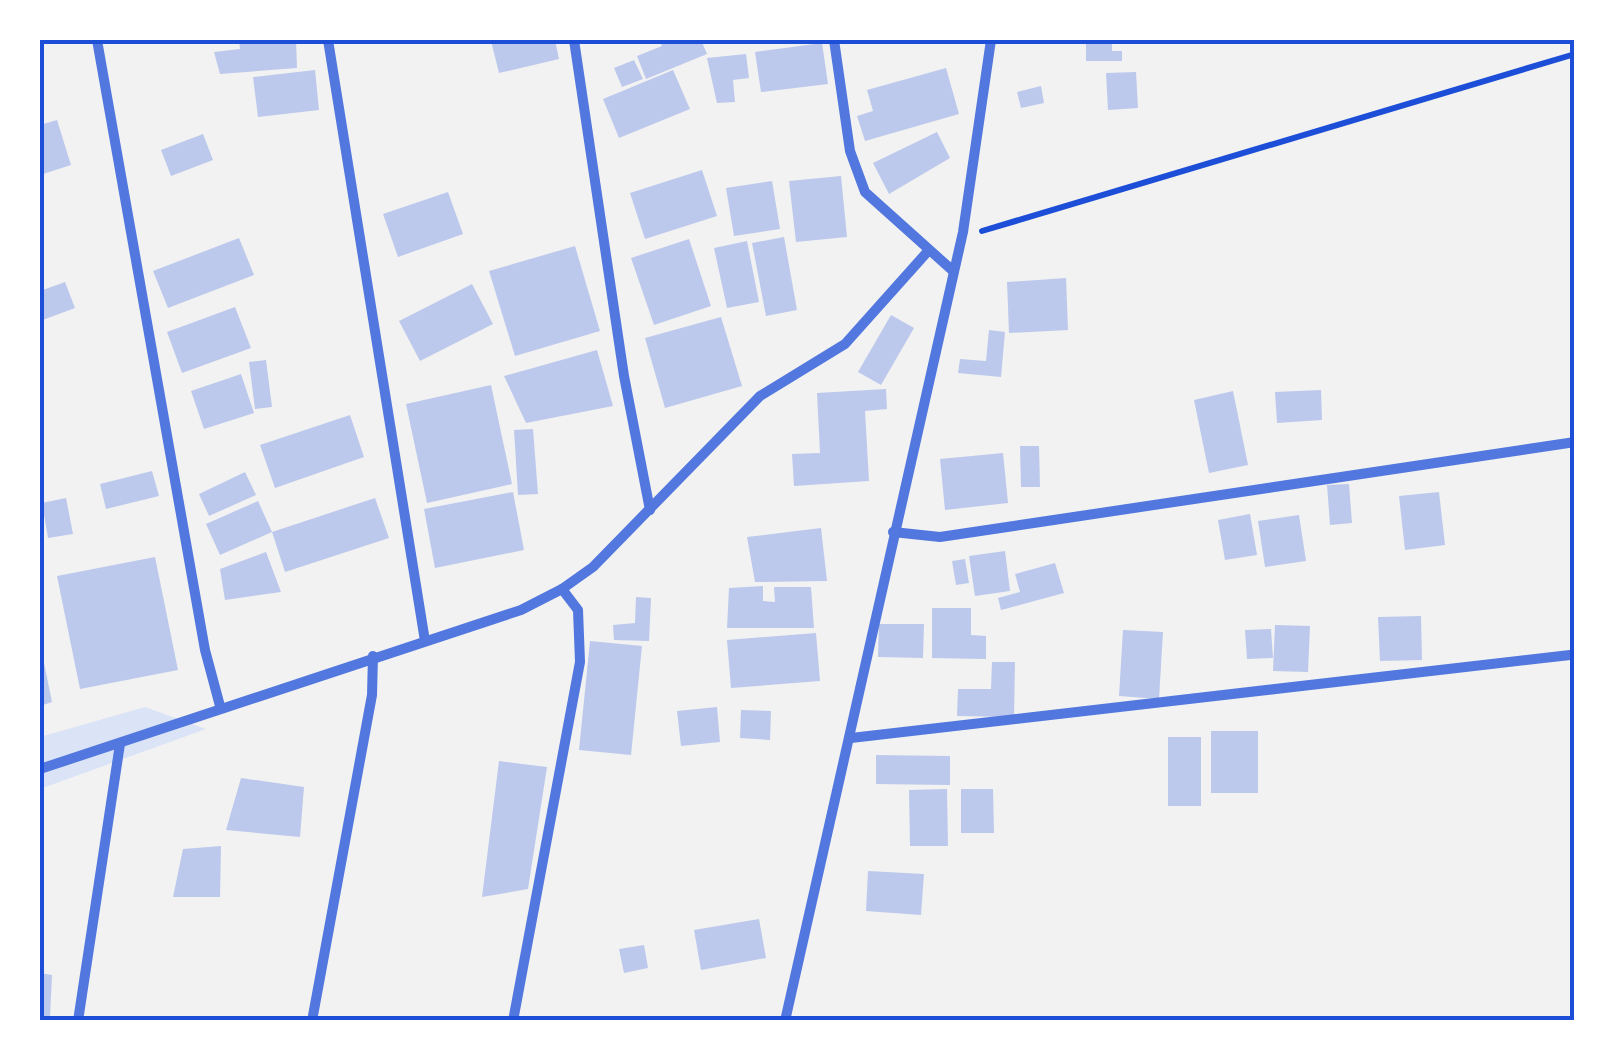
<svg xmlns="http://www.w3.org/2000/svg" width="1615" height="1061" font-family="Barlow,sans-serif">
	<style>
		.green { fill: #dbe4f7 }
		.building { fill: #bdc9ec }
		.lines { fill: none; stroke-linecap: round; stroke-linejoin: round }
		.path { stroke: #1d4ed8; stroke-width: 6 }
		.minor { stroke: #5277de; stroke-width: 10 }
		.neatline { fill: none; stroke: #1d4ed8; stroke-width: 4 }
	</style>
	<rect width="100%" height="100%" fill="#f2f2f2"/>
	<!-- green -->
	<polygon class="green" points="145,707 206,729 40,789 40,737"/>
	<!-- building -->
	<g class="building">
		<polygon points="239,40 296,40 297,68 220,74 214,52 240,49"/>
		<polygon points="555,40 559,59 499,73 491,41"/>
		<polygon points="659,40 701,40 707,54 646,79 637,56 662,46"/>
		<polygon points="1086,40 1112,40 1112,51 1122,51 1122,61 1086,61"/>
		<polygon points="822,43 828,84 761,92 755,52"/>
		<polygon points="746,54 749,78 733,80 735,102 717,103 707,58"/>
		<polygon points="634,60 643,79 622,87 614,68"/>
		<polygon points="946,68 959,114 865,141 857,116 873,111 867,90"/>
		<polygon points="315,70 319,110 258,117 253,77"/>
		<polygon points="673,70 690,109 619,138 603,99"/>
		<polygon points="1136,72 1138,108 1108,110 1106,73"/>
		<polygon points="1041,86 1044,103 1021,108 1017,92"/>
		<polygon points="57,120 71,165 40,175 40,125"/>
		<polygon points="937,132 950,158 889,194 873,163"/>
		<polygon points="203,134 213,160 171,176 161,150"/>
		<polygon points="702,170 717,216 645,239 630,193"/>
		<polygon points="841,176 847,237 796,242 789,181"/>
		<polygon points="772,181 780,229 734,236 726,188"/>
		<polygon points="448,192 463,234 398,257 383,214"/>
		<polygon points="784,237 797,310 766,316 752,243"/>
		<polygon points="239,238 254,275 168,308 153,271"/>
		<polygon points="689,239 711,306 654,325 631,258"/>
		<polygon points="747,241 759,302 727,308 714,248"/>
		<polygon points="575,246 600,331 515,356 489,271"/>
		<polygon points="1066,278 1068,330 1009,333 1007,282"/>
		<polygon points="65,282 75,308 40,321 40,291"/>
		<polygon points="472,284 493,324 420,361 399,321"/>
		<polygon points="235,307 251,348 182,373 167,332"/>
		<polygon points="891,315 914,328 881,385 858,372"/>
		<polygon points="721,317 742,386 665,408 645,338"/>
		<polygon points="989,330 1005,332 1001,377 958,373 960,359 986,361"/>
		<polygon points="597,350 613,406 526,423 504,376"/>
		<polygon points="266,360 272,407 255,409 249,362"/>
		<polygon points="241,374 254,413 204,429 191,391"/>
		<polygon points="491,385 512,484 427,503 406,404"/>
		<polygon points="886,389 887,409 865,411 869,481 794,486 792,454 820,453 817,393"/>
		<polygon points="1321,390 1322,420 1277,423 1275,392"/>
		<polygon points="1233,391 1248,465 1209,473 1194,400"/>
		<polygon points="350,415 364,457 275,488 260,445"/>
		<polygon points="533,429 538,494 518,495 514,430"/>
		<polygon points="1020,446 1039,446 1040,487 1021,487"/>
		<polygon points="1003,453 1008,503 945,510 940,459"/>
		<polygon points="152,471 159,496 106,509 100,484"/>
		<polygon points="245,472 256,495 209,516 199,494"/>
		<polygon points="1349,484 1352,523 1330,525 1327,485"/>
		<polygon points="513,492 524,550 435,568 424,509"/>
		<polygon points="1439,492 1445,545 1405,550 1399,496"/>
		<polygon points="66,498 73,534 48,538 42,503"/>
		<polygon points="375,498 389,538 285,572 272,532"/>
		<polygon points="258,501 272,532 220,555 206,524"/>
		<polygon points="1250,514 1257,555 1225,560 1218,520"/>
		<polygon points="1299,515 1306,561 1265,567 1258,521"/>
		<polygon points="821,528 827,581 755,582 747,537"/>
		<polygon points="1005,551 1010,591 975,596 969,556"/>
		<polygon points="266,552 281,592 225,600 220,569"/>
		<polygon points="155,557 178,670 80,689 57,576"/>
		<polygon points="965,559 969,583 956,585 952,561"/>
		<polygon points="1055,563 1064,593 1001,610 998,598 1020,592 1015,574"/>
		<polygon points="763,586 763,601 775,602 774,587 811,587 814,628 727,628 729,588"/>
		<polygon points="636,597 651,598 649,641 614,640 613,625 635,623"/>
		<polygon points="932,608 971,608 971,635 986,636 986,659 932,658"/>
		<polygon points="1421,616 1422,660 1380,661 1378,617"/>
		<polygon points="879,624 924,624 923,658 878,657"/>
		<polygon points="1275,625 1310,626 1308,672 1273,671"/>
		<polygon points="1271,629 1273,658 1247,659 1245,630"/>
		<polygon points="1123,630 1163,632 1159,699 1119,696"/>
		<polygon points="816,633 820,681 731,688 727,640"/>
		<polygon points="590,641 642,646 631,755 579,750"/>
		<polygon points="40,643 52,702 40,706"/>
		<polygon points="992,662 1015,662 1014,717 957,716 958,689 991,689"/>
		<polygon points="717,707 720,742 681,746 677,711"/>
		<polygon points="741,710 771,711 770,740 740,738"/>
		<rect x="1211" y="731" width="47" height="62"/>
		<rect x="1168" y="737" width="33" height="69"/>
		<polygon points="876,755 950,756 950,785 876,784"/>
		<polygon points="499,761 547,767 528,889 482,897"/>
		<polygon points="241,778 304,787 300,837 226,830"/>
		<polygon points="947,789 948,846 910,846 909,790"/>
		<polygon points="961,789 993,789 994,833 961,833"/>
		<polygon points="221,846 220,897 173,897 183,849"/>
		<polygon points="868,871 924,874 921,915 866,911"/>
		<polygon points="759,919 766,958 701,970 694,930"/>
		<polygon points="644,945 648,968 624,973 619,949"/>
		<polygon points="40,973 52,975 50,1017 40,1017"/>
	</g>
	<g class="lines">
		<!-- path -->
		<polyline class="path" points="982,231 1575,54"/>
		<!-- minor -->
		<g class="minor">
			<polyline points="97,40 205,650 220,706"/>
			<polyline points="328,40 425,641"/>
			<polyline points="574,40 624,376 650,510"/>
			<polyline points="834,40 850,151 865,192 952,270"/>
			<polyline points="893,532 940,537 1575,442"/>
			<polyline points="851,738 1570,655"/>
			<polyline points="40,769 521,610 562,589 593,567 760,396 845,344 929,250"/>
			<polyline points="78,1021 120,744"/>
			<polyline points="312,1021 372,695 373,656"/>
			<polyline points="513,1021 580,662 578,610 562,589"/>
			<polyline points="785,1021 963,232 991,40"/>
		</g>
	</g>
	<!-- border -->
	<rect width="1615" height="1061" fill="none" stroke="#ffffff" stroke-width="85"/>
	<rect x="42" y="42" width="1530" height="976" class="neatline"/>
</svg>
